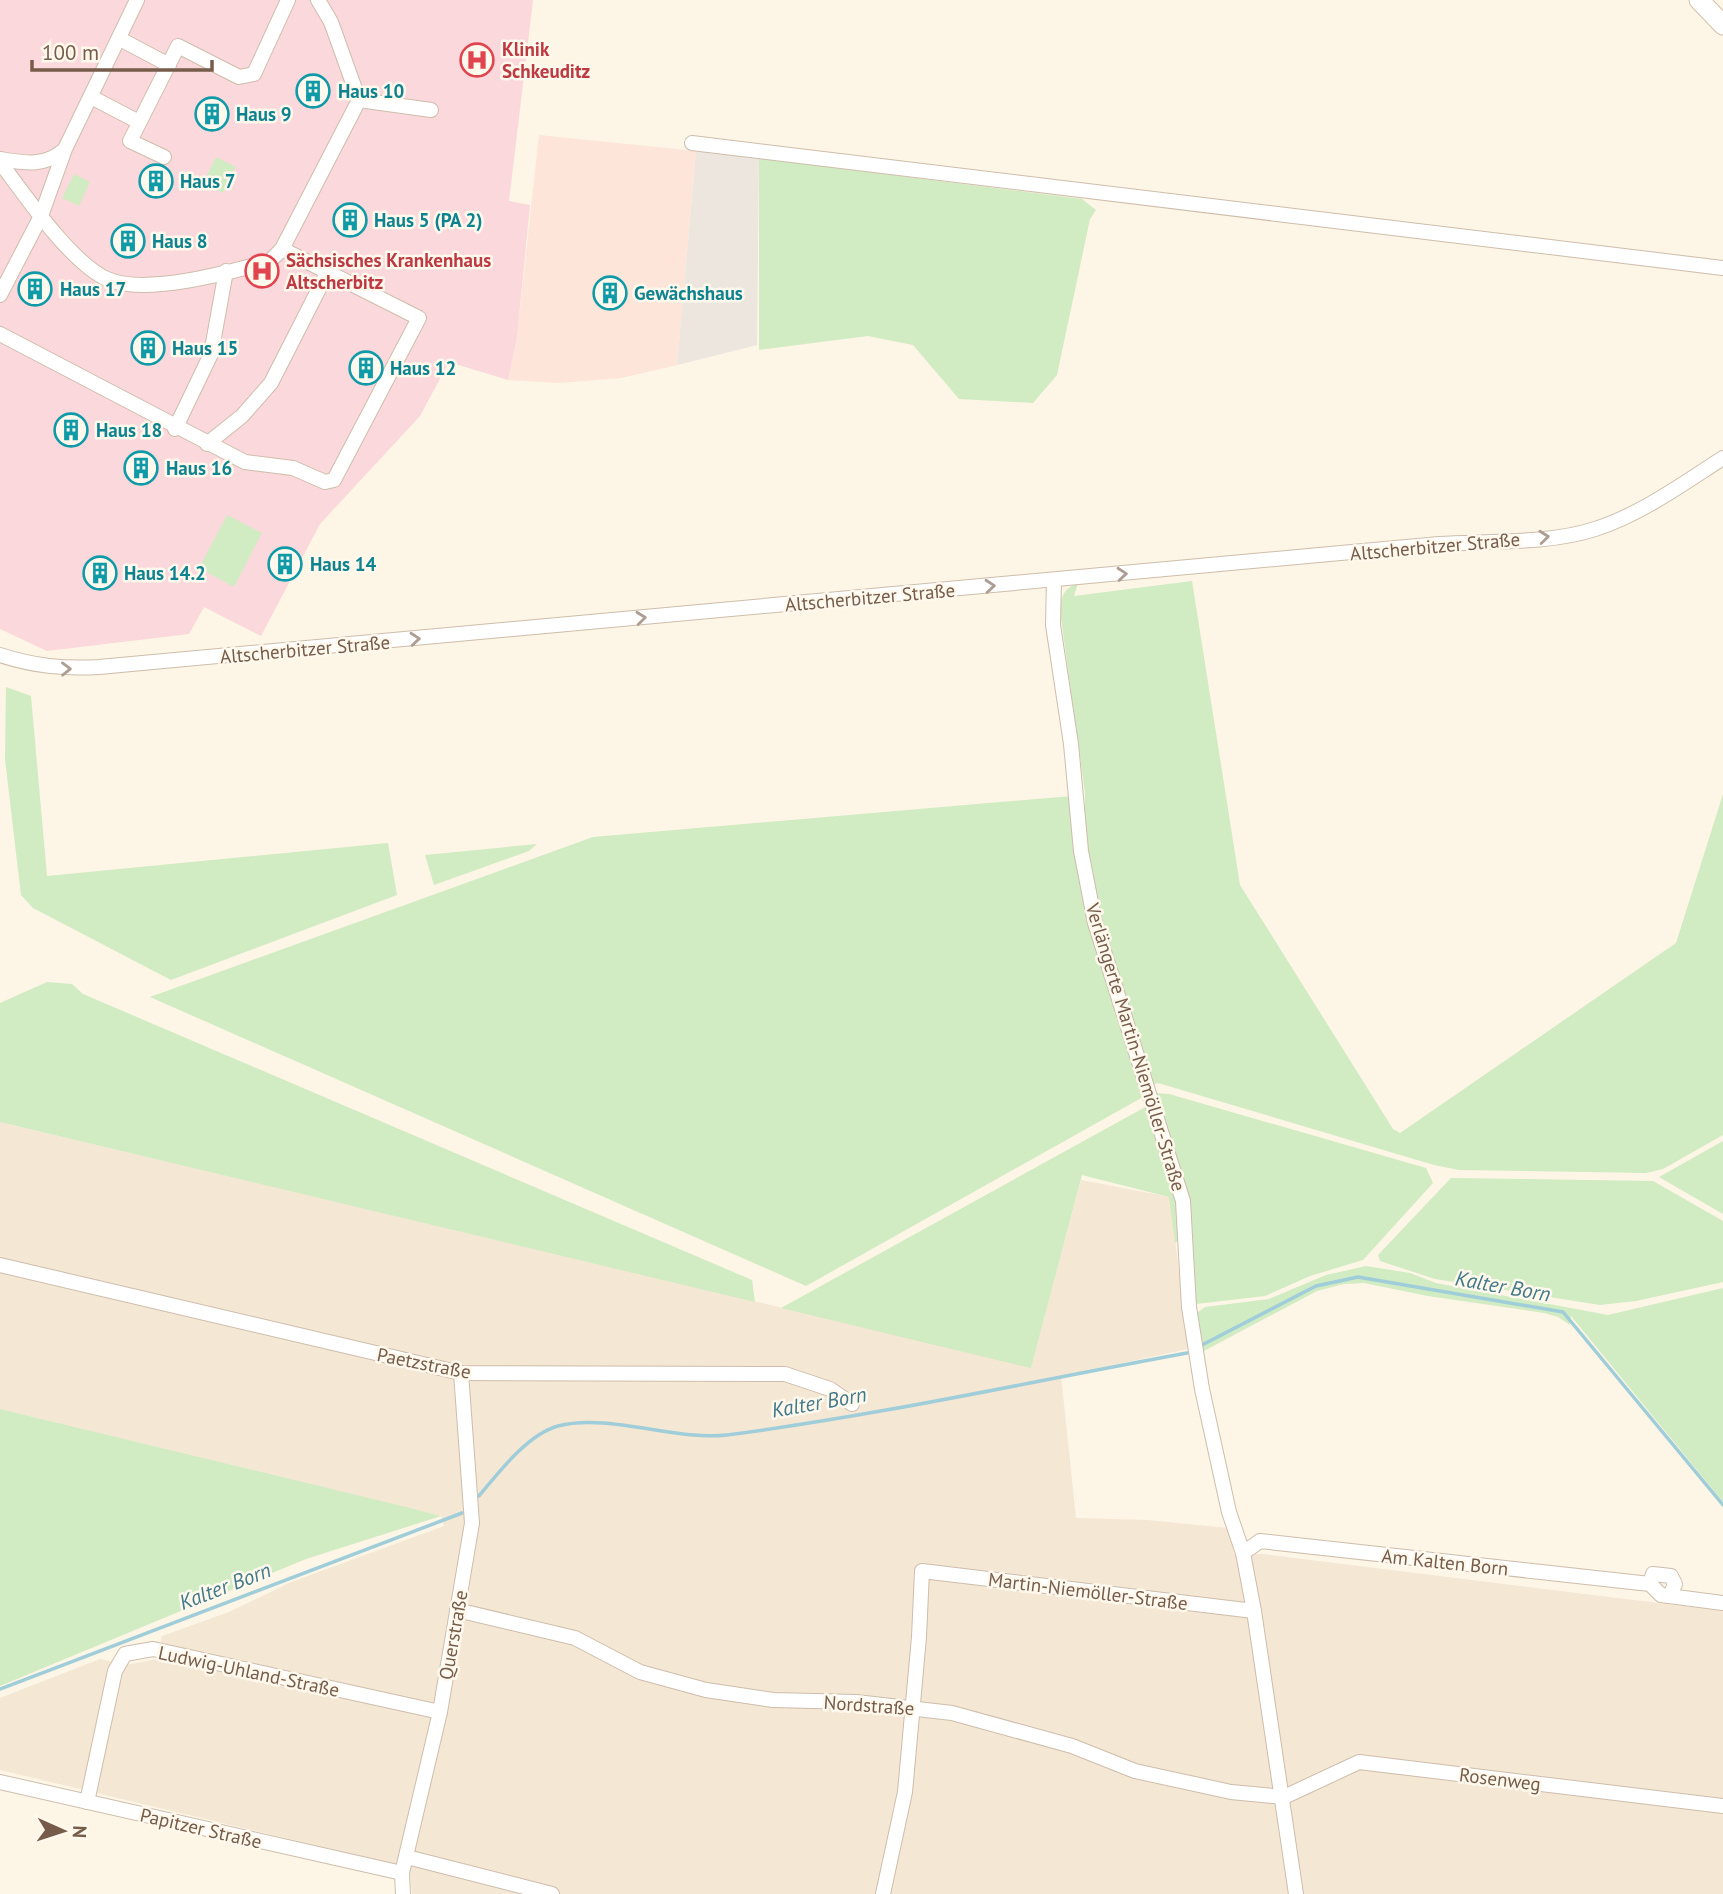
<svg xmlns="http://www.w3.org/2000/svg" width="1723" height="1894" font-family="'PT Sans',sans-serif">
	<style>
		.residential { fill: #f4e7d4 }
		.commercial { fill: #fde5d9 }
		.industrial { fill: #ede6df }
		.medical { fill: #fbd8db }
		.green { fill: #d1ebc3 }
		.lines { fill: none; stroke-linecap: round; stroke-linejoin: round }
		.stream { stroke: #9fcdd9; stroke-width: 3.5 }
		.street-casing { stroke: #cebdac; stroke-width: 16 }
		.secondary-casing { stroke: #d4bfab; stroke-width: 21 }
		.street { stroke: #fff; stroke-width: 14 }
		.secondary { stroke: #fff; stroke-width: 19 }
		.oneway { stroke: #ad9d92 }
		.labels { text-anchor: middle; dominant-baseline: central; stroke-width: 5; stroke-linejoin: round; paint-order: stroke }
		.health-label { font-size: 19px; font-weight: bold; fill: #be3a42; stroke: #fff8ec; text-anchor: start }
		.culture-label { font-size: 19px; font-weight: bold; fill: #0d838f; stroke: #fff8ec; text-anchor: start }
		.street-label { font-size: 19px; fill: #765c4a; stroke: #fff8ec }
		.water-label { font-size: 21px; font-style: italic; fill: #437a8a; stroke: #fff8ec }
	</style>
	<rect width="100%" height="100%" fill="#fdf5e5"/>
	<!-- residential -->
	<polygon class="residential" points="0,1122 1031,1367 1081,1180 1170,1197 1188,1349 1061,1376 1076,1518 1147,1520 1228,1528 1234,1554 1262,1554 1723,1611 1723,1894 412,1894 410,1870 386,1862 0,1770 0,1698 100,1659 126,1665 157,1659 162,1636 229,1612 289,1583 444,1526 441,1516 0,1409"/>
	<!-- commercial -->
	<polygon class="commercial" points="539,135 696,151 677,365 621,378 558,383 508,380 517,337"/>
	<!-- industrial -->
	<polygon class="industrial" points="696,151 759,158 757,345 677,365"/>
	<!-- medical -->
	<polygon class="medical" points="0,0 533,0 509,201 530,205 517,337 508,380 449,362 420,416 320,524 261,636 204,607 189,634 47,651 0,629"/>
	<!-- green -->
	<g class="green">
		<polygon points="216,157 236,167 223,193 203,183"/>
		<polygon points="759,158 1082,199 1096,210 1090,219 1057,375 1033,403 959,399 913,345 868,336 759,350"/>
		<polygon points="74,174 90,182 79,206 62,198"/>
		<polygon points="227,515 262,533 234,587 199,568"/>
		<path d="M 1192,581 L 1240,885 L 1393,1129 L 1400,1133 L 1676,943 L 1723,794 L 1723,1135 L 1663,1169 L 1646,1173 L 1459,1170 L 1434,1165 L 1158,1083 L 1152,1085 L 1102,926 L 1085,837 L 1085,793 L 1060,611 C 1062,595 1063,589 1078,583 L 1074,596 Z"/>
		<polygon points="6,687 31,696 47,876 388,843 397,895 171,980 33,908 21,895 5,759"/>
		<polygon points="1072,796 1143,1097 806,1286 150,997 593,837"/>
		<polygon points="537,844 529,851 434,885 425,855"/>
		<polygon points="47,982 72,984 83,994 752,1280 755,1302 0,1122 0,1003"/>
		<polygon points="1155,1093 1169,1094 1426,1168 1433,1183 1363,1260 1310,1276 1265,1296 1196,1304 1187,1195"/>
		<polygon points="1149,1105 1176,1197 1180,1239 1175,1243 1169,1197 1082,1175 1031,1368 781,1308"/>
		<polygon points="1723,1141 1723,1214 1659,1177"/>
		<polygon points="1451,1178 1653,1181 1723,1221 1723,1282 1636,1301 1600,1305 1435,1279 1380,1261 1378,1255"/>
		<polygon points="1366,1266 1410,1273 1436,1283 1608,1315 1723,1288 1723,1502 1571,1316 1570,1325 1558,1317 1544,1313 1428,1296 1364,1283 1344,1284 1317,1291 1202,1352 1197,1313 1205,1307 1269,1299 1326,1275"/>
		<polygon points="0,1409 406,1507 441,1516 306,1559 0,1686"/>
	</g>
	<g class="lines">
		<!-- stream -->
		<g class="stream">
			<polyline points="1202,1345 1316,1286 1358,1277 1563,1312 1723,1505"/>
			<path d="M 479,1496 C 498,1473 528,1434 558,1426 C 608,1413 676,1441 727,1435 C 881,1415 1034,1381 1187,1353"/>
			<polyline points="0,1689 462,1513"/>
		</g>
		<defs>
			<g id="street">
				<polyline points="120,39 169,65"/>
				<polyline points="91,97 139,122"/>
				<polyline points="359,100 431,110"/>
				<polyline points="692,143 1723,268"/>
				<polyline points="164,157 130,141 178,46 239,77 254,74 288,0"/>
				<path d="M 0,159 C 25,163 44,167 64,150"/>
				<path d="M 0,162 C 24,194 71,263 107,279 C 145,296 231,272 270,261 L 282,249 L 359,100 L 331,22 L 318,0"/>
				<polyline points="0,295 41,216 65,149 137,0"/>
				<polyline points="0,334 245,462 293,468 325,482 334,480 419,318 282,249"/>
				<polyline points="175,429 211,354 226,271"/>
				<polyline points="207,444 242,416 271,383 327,273"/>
				<polyline points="1054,580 1053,625 1071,744 1081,851 1095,923 1183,1201 1189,1307 1202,1389 1229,1512 1243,1553 1254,1611 1296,1894"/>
				<path d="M 0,655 C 34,666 63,669 99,667 L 1439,544 C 1487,541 1550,544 1595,529 C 1640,515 1684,483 1723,458"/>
				<polyline points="0,1265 461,1373 785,1374 830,1389 852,1404"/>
				<polyline points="1243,1553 1260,1541 1650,1584 1661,1595 1723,1603"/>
				<polyline points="1650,1584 1653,1574 1671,1576 1675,1584 1670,1596"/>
				<polyline points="457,1610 575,1638 640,1672 706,1690 773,1700 856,1702 952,1713 1072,1746 1135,1771 1231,1792 1284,1797 1359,1762 1723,1806"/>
				<polyline points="0,1782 402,1873"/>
				<polyline points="87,1802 115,1671 125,1654 153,1649 440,1712"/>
				<polyline points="407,1857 552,1894"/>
				<polyline points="403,1894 402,1873 440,1712 472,1523 461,1373"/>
				<polyline points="883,1894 905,1792 919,1637 922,1571 1254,1611"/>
			</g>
			<polyline id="secondary" points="1699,0 1723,25"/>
		</defs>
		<!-- street casing -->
		<use href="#street" class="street-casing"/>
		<!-- secondary casing -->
		<use href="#secondary" class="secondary-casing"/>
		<!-- street -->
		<use href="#street" class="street"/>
		<!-- secondary -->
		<use href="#secondary" class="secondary"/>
	</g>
	<!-- one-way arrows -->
	<defs><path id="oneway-chevron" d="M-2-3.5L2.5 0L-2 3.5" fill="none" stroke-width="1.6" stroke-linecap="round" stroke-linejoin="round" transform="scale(1.75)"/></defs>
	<g class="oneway">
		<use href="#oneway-chevron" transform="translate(1544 537) rotate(-6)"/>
		<use href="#oneway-chevron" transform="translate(1122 574) rotate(-5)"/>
		<use href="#oneway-chevron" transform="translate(990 586) rotate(-5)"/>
		<use href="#oneway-chevron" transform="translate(641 618) rotate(-6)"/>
		<use href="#oneway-chevron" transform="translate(415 639) rotate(-5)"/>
		<use href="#oneway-chevron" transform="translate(66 669) rotate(-1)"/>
	</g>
	<!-- icons -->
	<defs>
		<symbol id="hospital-ring" viewBox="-11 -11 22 22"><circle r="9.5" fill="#fff8ec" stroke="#e0444e" stroke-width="1.5"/><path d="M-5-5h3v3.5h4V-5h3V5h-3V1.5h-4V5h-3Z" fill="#e0444e"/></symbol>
		<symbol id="building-ring" viewBox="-11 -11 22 22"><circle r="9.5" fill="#fff8ec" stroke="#0f9aa8" stroke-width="1.5"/><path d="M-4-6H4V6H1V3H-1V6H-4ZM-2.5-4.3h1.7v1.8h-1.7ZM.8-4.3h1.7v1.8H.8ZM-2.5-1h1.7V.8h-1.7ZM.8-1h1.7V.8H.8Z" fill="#0f9aa8"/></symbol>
	</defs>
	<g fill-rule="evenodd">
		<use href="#hospital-ring" x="458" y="41" width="38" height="38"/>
		<use href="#building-ring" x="294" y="72" width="38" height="38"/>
		<use href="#building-ring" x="193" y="95" width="38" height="38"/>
		<use href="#building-ring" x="137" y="162" width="38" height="38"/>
		<use href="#building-ring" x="331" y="201" width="38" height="38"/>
		<use href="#building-ring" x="109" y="222" width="38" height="38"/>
		<use href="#hospital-ring" x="243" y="252" width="38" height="38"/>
		<use href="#building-ring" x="16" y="270" width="38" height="38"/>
		<use href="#building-ring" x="591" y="274" width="38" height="38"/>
		<use href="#building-ring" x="129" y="329" width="38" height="38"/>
		<use href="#building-ring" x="347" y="349" width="38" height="38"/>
		<use href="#building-ring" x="52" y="411" width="38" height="38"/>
		<use href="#building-ring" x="122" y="449" width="38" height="38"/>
		<use href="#building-ring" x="266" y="545" width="38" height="38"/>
		<use href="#building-ring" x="81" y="554" width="38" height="38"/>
	</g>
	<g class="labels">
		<!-- health labels -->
		<g class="health-label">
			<text x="502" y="49">Klinik<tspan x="502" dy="22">Schkeuditz</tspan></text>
			<text x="286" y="260">Sächsisches Krankenhaus<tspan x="286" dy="22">Altscherbitz</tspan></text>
		</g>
		<!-- culture labels -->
		<g class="culture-label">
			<text x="338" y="91">Haus 10</text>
			<text x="236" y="114">Haus 9</text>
			<text x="180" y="181">Haus 7</text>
			<text x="374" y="220">Haus 5 (PA 2)</text>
			<text x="152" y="241">Haus 8</text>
			<text x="60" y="289">Haus 17</text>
			<text x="634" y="293">Gewächshaus</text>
			<text x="172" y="348">Haus 15</text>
			<text x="390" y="368">Haus 12</text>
			<text x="96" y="430">Haus 18</text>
			<text x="166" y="468">Haus 16</text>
			<text x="310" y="564">Haus 14</text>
			<text x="124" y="573">Haus 14.2</text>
		</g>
		<!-- street labels -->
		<g class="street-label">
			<text transform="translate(1435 546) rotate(-5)">Altscherbitzer Straße</text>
			<text transform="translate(870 597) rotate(-5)">Altscherbitzer Straße</text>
			<text transform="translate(305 649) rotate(-5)">Altscherbitzer Straße</text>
			<text transform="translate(1136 1047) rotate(73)">Verlängerte Martin-Niemöller-Straße</text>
			<text transform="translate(424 1363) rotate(11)">Paetzstraße</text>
			<text transform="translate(1445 1562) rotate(6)">Am Kalten Born</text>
			<text transform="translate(1088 1591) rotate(7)">Martin-Niemöller-Straße</text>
			<text transform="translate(453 1635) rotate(-80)">Querstraße</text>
			<text transform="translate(249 1671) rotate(12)">Ludwig-Uhland-Straße</text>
			<text transform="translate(869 1705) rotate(4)">Nordstraße</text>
			<text transform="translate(1500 1779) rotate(7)">Rosenweg</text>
			<text transform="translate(201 1828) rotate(13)">Papitzer Straße</text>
		</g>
		<!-- water labels -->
		<g class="water-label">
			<text transform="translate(1503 1286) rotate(10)">Kalter Born</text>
			<text transform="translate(819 1402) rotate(-10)">Kalter Born</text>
			<text transform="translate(225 1586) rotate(-21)">Kalter Born</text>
		</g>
	</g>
	<!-- north arrow -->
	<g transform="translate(63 1831) rotate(93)" stroke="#fff8ec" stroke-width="5" paint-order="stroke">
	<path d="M0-5L12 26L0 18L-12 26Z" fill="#765c4a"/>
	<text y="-10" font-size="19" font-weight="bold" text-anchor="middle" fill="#765c4a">N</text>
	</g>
	<!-- scale -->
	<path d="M32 60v10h180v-10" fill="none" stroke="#765c4a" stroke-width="3.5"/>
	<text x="42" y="60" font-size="21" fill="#765c4a" stroke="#fff8ec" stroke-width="5" paint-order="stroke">100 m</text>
</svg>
